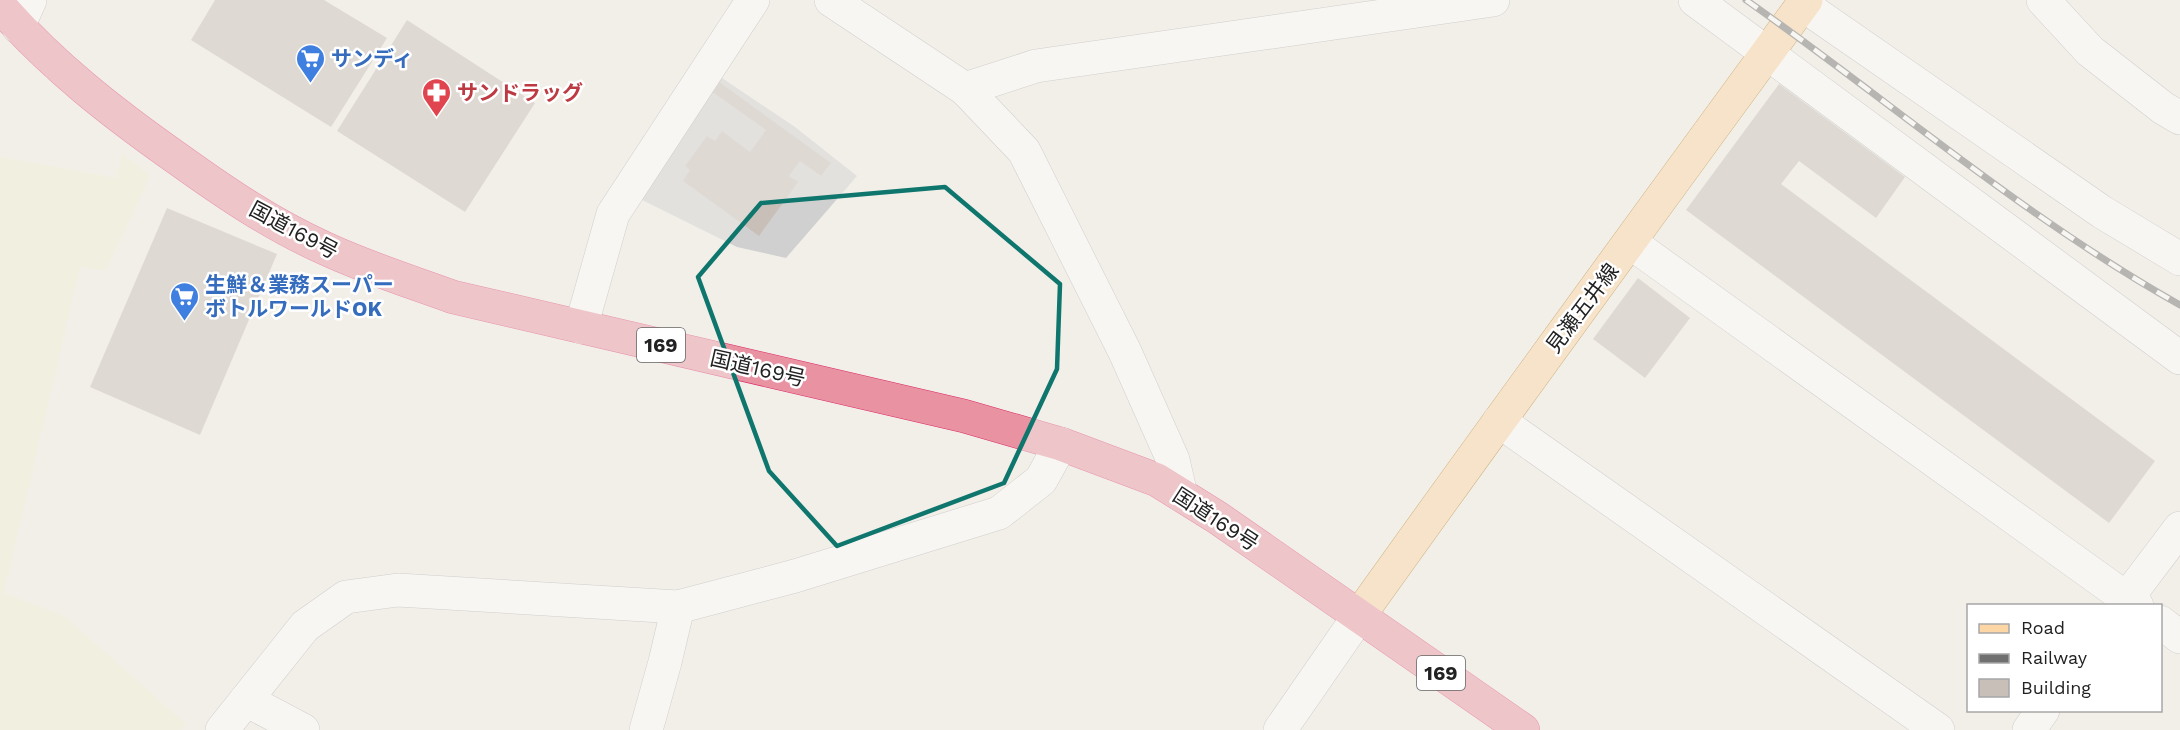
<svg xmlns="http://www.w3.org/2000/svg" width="2180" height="730" font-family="'Work Sans','Noto Sans JP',sans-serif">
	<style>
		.religious { fill: #d0d0d0 }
		.farmland { fill: #eef0d5 }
		.building { fill: #c7bfb8 }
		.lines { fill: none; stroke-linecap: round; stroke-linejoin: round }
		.minor-casing { stroke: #a9a9a9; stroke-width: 34 }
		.major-casing { stroke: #a06b00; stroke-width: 34 }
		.highway-casing { stroke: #dc2a67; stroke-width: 34 }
		.minor { stroke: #fff; stroke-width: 33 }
		.major { stroke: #fcd6a4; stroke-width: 33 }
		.highway { stroke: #e892a2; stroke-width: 33 }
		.rail-casing { stroke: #707070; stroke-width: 7 }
		.rail { stroke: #fff; stroke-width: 4.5; stroke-dasharray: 14; stroke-linecap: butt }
		.marked { fill: none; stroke: #0f766e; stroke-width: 4.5; stroke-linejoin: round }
		.labels { text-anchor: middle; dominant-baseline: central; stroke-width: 5; stroke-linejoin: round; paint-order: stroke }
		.shield { fill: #fff; stroke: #646464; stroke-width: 1.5 }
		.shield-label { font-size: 20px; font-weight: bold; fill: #222 }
		.shop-label { font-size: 21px; font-weight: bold; fill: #366cbe; stroke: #fff; text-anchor: start }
		.health-label { font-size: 21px; font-weight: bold; fill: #be3a42; stroke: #fff; text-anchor: start }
		.street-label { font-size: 21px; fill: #222; stroke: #fff }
	</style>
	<rect width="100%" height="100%" fill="#f2efe9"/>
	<!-- religious -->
	<polygon class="religious" points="716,74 795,127 857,176 786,258 737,247 632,195"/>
	<!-- farmland -->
	<polygon class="farmland" points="122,153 150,176 106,270 80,267 4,593 64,616 186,724 181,730 0,730 0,157 116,178"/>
	<!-- building -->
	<g class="building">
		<polygon points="215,0 324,0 387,38 331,127 191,40"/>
		<polygon points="407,20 535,103 465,212 337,131"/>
		<polygon points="718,81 831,163 821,176 800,161 789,176 798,182 759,236 683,181 690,170 685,166 707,136 715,141 722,131 750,152 766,130 711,91"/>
		<polygon points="1779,84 1905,177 1876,218 1799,161 1781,184 2155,461 2109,523 1686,210"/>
		<polygon points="167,208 277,254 200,435 90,387"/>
		<polygon points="1638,278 1690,318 1645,378 1593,339"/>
	</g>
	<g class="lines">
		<defs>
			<g id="minor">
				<polyline points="831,0 965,89 1024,151 1125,352 1173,460 1181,495"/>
				<polyline points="1695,0 2180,358"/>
				<polyline points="2043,0 2090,51 2163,108 2180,118"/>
				<polyline points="1803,5 2102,212 2180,259"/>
				<polyline points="18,27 30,0"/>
				<polyline points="965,89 1036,66 1493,0"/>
				<polyline points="1631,243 2137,606"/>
				<polyline points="581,327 613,214 753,0"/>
				<polyline points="1499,421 1938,730"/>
				<polyline points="2121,606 2180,528"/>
				<polyline points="2160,622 2180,637"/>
				<polyline points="246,700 303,730"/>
				<polyline points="222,730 305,626 346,597 398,590 678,607 795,576 999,513 1041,480 1061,444"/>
				<polyline points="646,730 665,662 678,607"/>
				<polyline points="1280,730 1359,616"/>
				<polyline points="2029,730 2043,710"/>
			</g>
			<path id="major" d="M 1359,616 C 1506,410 1656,205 1806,0"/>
			<path id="highway" d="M 0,6 C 52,66 114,114 178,159 C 224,192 271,224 322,247 C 364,267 409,281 453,297 L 964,416 L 1061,444 L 1157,480 L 1218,518 L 1523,730"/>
		</defs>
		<!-- minor casing -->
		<use href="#minor" class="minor-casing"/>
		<!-- major casing -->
		<use href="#major" class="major-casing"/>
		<!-- highway casing -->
		<use href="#highway" class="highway-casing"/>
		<!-- minor -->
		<use href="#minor" class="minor"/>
		<!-- major -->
		<use href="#major" class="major"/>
		<!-- highway -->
		<use href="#highway" class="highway"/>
		<defs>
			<path id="rail" d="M 1746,0 C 1891,102 2025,218 2180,305"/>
		</defs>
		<!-- rail casing -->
		<use href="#rail" class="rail-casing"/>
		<!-- rail -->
		<use href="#rail" class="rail"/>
	</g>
	<!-- marked area -->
	<path d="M0 0H2180V730H0ZM 945,187 L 1060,284 L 1057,369 L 1004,483 L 837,546 L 769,471 L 698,277 L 761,203 Z" fill="#f2efe9" fill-opacity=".55" fill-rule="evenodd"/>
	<path class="marked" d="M 945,187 L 1060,284 L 1057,369 L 1004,483 L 837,546 L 769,471 L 698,277 L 761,203 Z"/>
	<!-- icons -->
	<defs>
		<symbol id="supermarket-pin" viewBox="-11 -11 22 30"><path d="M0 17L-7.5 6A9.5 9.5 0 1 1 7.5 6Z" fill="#3f7fe0" stroke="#fff"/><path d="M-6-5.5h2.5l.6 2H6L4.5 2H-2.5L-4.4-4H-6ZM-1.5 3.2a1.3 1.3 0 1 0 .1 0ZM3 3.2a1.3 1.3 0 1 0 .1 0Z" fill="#fff"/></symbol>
		<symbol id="pharmacy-pin" viewBox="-11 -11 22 30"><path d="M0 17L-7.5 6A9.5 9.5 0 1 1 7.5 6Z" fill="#e0444e" stroke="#fff"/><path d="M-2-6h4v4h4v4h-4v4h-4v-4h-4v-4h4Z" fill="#fff"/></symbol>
	</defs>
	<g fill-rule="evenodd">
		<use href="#supermarket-pin" x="294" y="42" width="33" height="45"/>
		<use href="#pharmacy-pin" x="420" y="76" width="33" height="45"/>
		<use href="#supermarket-pin" x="168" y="280" width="33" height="45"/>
	</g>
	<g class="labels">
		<!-- shield labels -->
		<g class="shield">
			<rect x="637" y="328" width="48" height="34" rx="4.5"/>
			<rect x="1417" y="656" width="48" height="34" rx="4.5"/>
		</g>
		<g class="shield-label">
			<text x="661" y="345">169</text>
			<text x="1441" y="673">169</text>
		</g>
		<!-- shop labels -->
		<g class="shop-label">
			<text x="331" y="58">サンディ</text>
			<text x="205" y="284">生鮮＆業務スーパー<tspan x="205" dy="24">ボトルワールドOK</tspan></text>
		</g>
		<!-- health labels -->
		<g class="health-label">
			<text x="457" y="92">サンドラッグ</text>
		</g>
		<!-- street labels -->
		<g class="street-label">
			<text transform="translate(294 230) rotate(28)">国道169号</text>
			<text transform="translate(1582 308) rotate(-53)">見瀬五井線</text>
			<text transform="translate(758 368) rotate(13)">国道169号</text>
			<text transform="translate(1216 519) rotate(33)">国道169号</text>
		</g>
	</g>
	<!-- legend -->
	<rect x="1967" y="604" width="195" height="108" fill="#ffffff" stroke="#a7a7a7" stroke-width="1.5"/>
	<rect x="1979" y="624" width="30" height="9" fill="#fcd6a4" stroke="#a7a7a7" stroke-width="1.5"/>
	<text x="2021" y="634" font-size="18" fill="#222222">Road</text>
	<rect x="1979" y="654" width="30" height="9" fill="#707070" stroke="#a7a7a7" stroke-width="1.5"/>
	<text x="2021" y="664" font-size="18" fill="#222222">Railway</text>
	<rect x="1979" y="679" width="30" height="18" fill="#c7bfb8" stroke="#a7a7a7" stroke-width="1.5"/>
	<text x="2021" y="694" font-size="18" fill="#222222">Building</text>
</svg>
